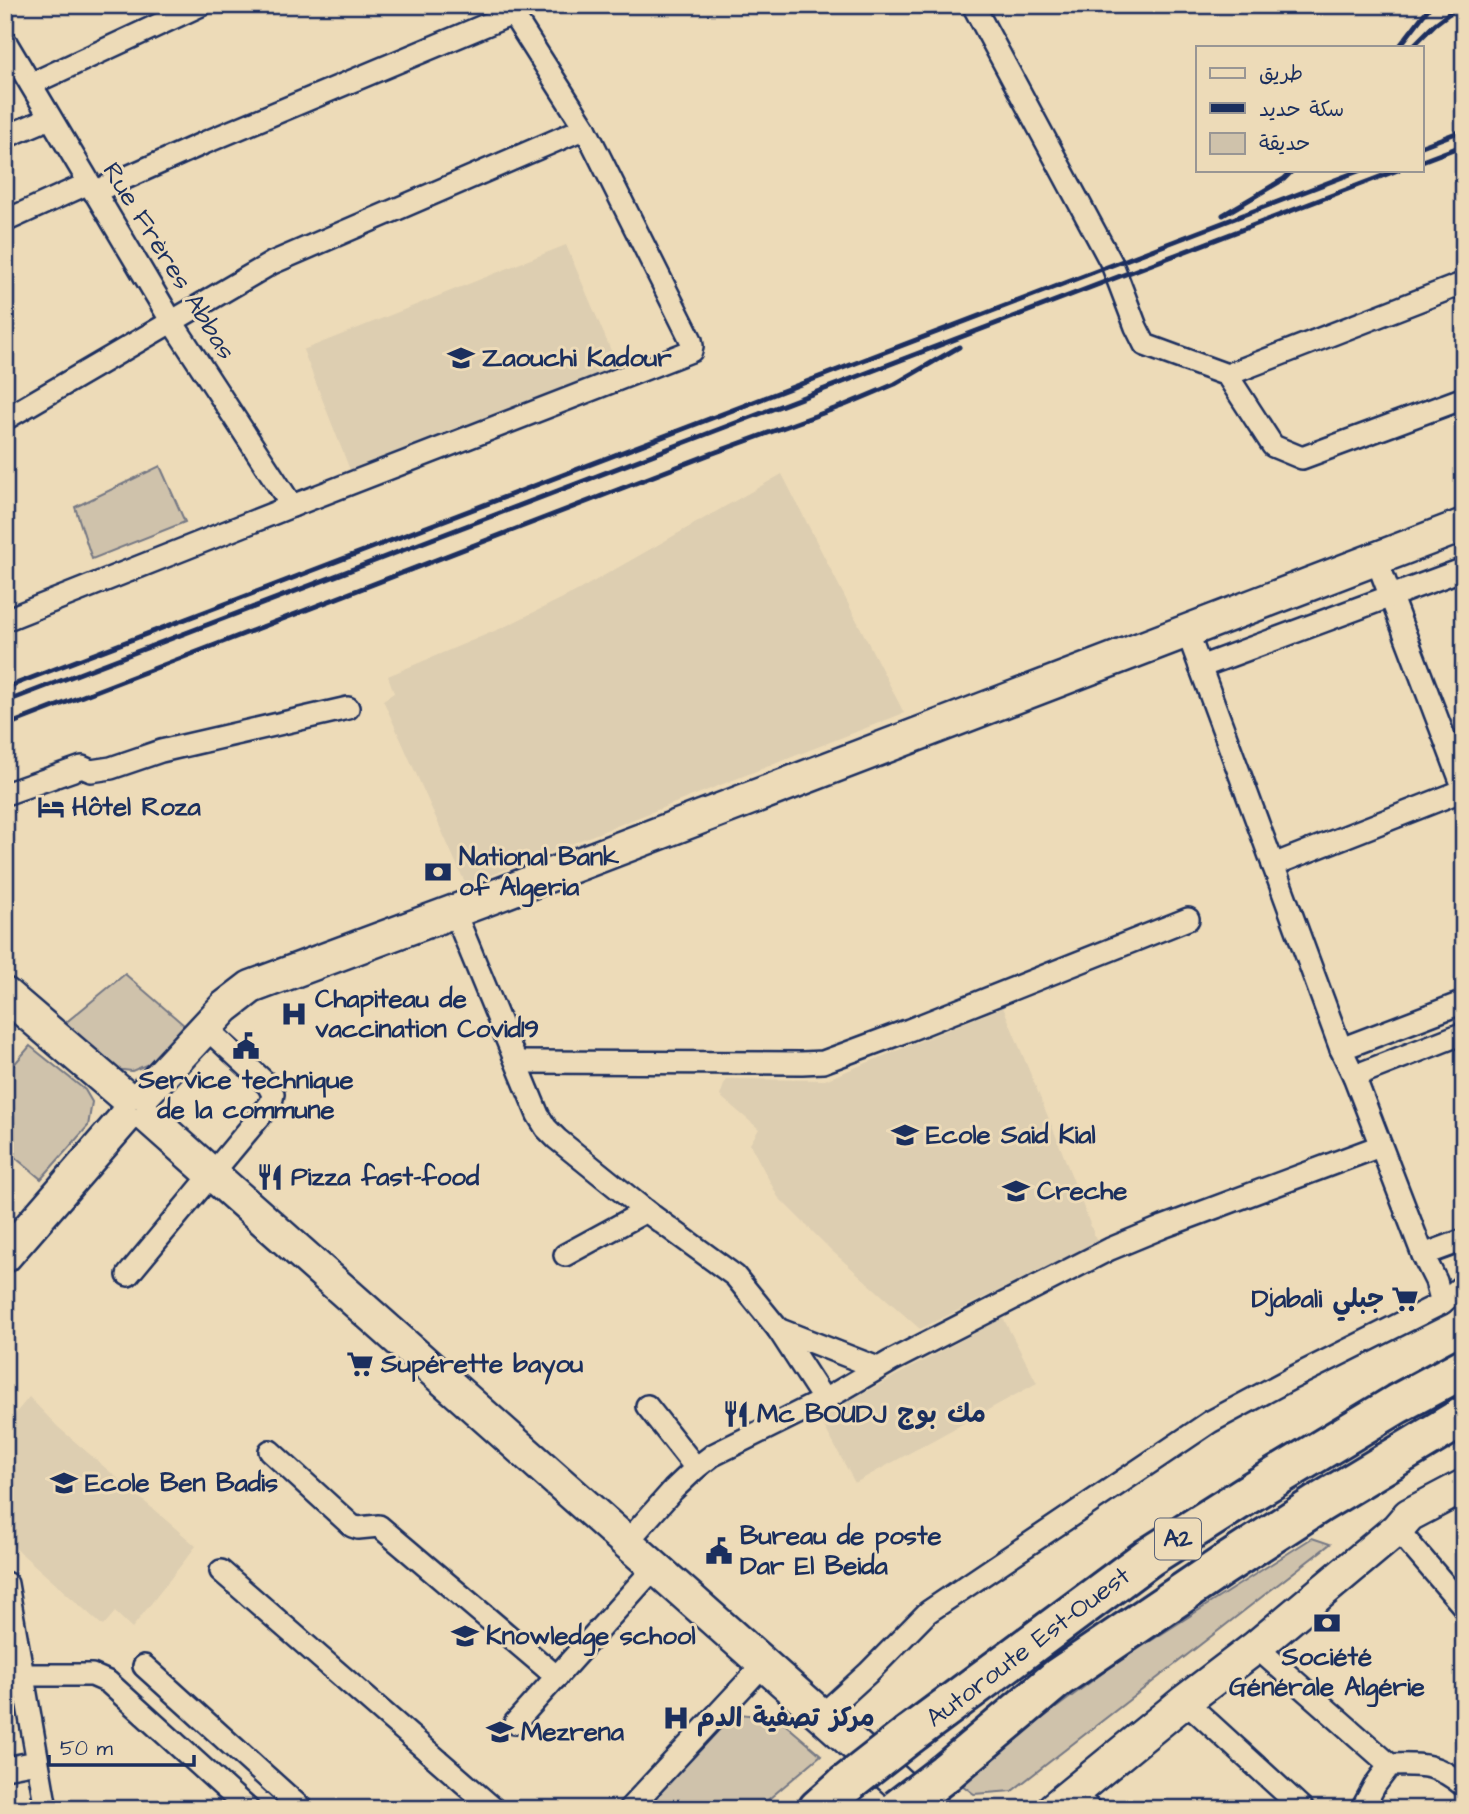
<svg xmlns="http://www.w3.org/2000/svg" width="1469" height="1814" font-family="'Architects Daughter','Playpen Sans Arabic',sans-serif">
	<style>
		.built { fill: #ddceb1 }
		.green { fill: #cfc2ab; stroke: #757884; stroke-width: 2 }
		.lines { fill: none; stroke-linecap: round; stroke-linejoin: round }
		.street-casing { stroke: #1b2f5e; stroke-width: 26 }
		.secondary-casing { stroke: #1b2f5e; stroke-width: 37 }
		.highway-casing { stroke: #1b2f5e; stroke-width: 44 }
		.street { stroke: #eddbb8; stroke-width: 21 }
		.secondary { stroke: #eddbb8; stroke-width: 32 }
		.highway { stroke: #eddbb8; stroke-width: 38 }
		.rail { stroke: #1b2f5e; stroke-width: 5 }
		.highway-bridge-casing { stroke: #1b2f5e; stroke-width: 44; stroke-linecap: butt }
		.highway-bridge { stroke: #eddbb8; stroke-width: 38 }
		.labels { text-anchor: middle; dominant-baseline: central; stroke-width: 6; stroke-linejoin: round; paint-order: stroke }
		.shield { fill: #eddbb8; stroke: #5a6379; stroke-width: 2 }
		.shield-label { font-size: 24px; font-weight: bold; fill: #1b2f5e }
		.street-label { font-size: 26px; fill: #1b2f5e; stroke: #eddbb8 }
		.poi-label { font-size: 26px; font-weight: bold; fill: #1b2f5e; stroke: #eddbb8; text-anchor: start }
	</style>
	<rect width="100%" height="100%" fill="#eddbb8"/>
	<filter id="ink" filterUnits="userSpaceOnUse"><feTurbulence type="fractalNoise" baseFrequency=".0143" numOctaves="2"/><feDisplacementMap in="SourceGraphic" scale="14" xChannelSelector="R" yChannelSelector="G"/><feConvolveMatrix kernelMatrix="1 2 1 2 8 2 1 2 1" color-interpolation-filters="sRGB"/></filter>
	<g filter="url(#ink)">
		<!-- built -->
		<g class="built">
			<polygon points="566,245 618,367 350,470 303,350"/>
			<polygon points="782,474 904,713 466,885 383,700 394,693 388,676 504,627 577,591"/>
			<polygon points="1003,1007 1058,1141 1097,1242 920,1329 832,1251 778,1197 750,1144 759,1129 720,1096 726,1079 825,1080"/>
			<polygon points="1003,1318 1037,1383 855,1483 819,1417"/>
			<polygon points="29,1397 58,1427 196,1546 132,1628 115,1612 103,1626 5,1539 5,1426"/>
		</g>
		<!-- green -->
		<g class="green">
			<polygon points="160,466 185,522 92,559 75,507"/>
			<polygon points="125,974 184,1025 151,1063 132,1071 114,1069 64,1024"/>
			<polygon points="30,1046 85,1090 92,1102 88,1126 41,1179 5,1149 5,1075"/>
			<polygon points="1312,1538 1330,1544 1012,1791 974,1794 958,1782 1113,1665"/>
			<polygon points="732,1713 779,1719 821,1755 757,1809 638,1809"/>
		</g>
		<g class="lines">
			<defs>
				<g id="street">
					<polyline points="973,5 1112,264 1136,327 1145,345 1227,375 1273,446 1302,458 1464,398"/>
					<polyline points="5,41 172,322 292,506"/>
					<polyline points="31,84 201,5"/>
					<polyline points="5,137 50,118"/>
					<polyline points="94,192 204,143 512,14"/>
					<polyline points="5,221 89,183"/>
					<polyline points="1227,375 1464,283"/>
					<polyline points="5,419 272,263 585,128"/>
					<polyline points="1376,558 1464,789"/>
					<polyline points="5,620 292,506 691,351 692,346 691,340 585,128 507,5"/>
					<polyline points="1200,667 1464,569"/>
					<polyline points="5,794 82,767 91,771 111,768 161,751 348,708"/>
					<polyline points="1273,865 1464,790"/>
					<polyline points="454,911 538,1115 546,1128 557,1139 646,1211 735,1276 778,1329 824,1400"/>
					<polyline points="1341,1049 1464,1002"/>
					<polyline points="517,1062 802,1063 823,1062 909,1030 1188,919"/>
					<polyline points="1354,1076 1464,1033"/>
					<polyline points="565,1255 646,1211"/>
					<polyline points="1423,1255 1464,1240"/>
					<polyline points="128,1275 271,1103 273,1094 268,1085 205,1027"/>
					<polyline points="1442,1303 1464,1284"/>
					<polyline points="778,1329 878,1368"/>
					<polyline points="647,1406 696,1468"/>
					<polyline points="270,1451 352,1526 358,1528 379,1526 557,1677"/>
					<polyline points="1397,1529 1464,1607"/>
					<polyline points="627,1542 673,1490 696,1468 713,1455 824,1400 891,1361 1110,1249 1163,1227 1380,1146"/>
					<polyline points="221,1571 494,1809"/>
					<polyline points="5,1583 7,1584 46,1809"/>
					<polyline points="1256,1647 1390,1765"/>
					<polyline points="144,1666 302,1809"/>
					<polyline points="23,1675 92,1675 108,1682 248,1809"/>
					<polyline points="1185,1701 1303,1809"/>
					<polyline points="822,1715 868,1673 928,1612 1210,1422 1292,1378 1442,1303 1436,1281 1423,1255 1354,1076 1341,1049 1187,631"/>
					<polyline points="515,1723 655,1567"/>
					<polyline points="5,1768 37,1762"/>
					<polyline points="1072,1793 1090,1809"/>
					<polyline points="629,1809 764,1664"/>
					<path d="M 1362,1809 L 1375,1785 L 1390,1765 C 1423,1764 1438,1764 1464,1786"/>
				</g>
				<g id="secondary">
					<polyline points="5,994 124,1096"/>
					<polyline points="144,1094 225,1007 251,987 490,898 1464,525"/>
					<polyline points="149,1118 927,1809"/>
					<polyline points="5,1256 124,1119"/>
					<polyline points="1053,1809 1185,1701 1256,1647 1397,1529 1409,1515 1464,1486"/>
				</g>
				<g id="highway">
					<polyline points="909,1735 1149,1557 1256,1489 1397,1404 1464,1368"/>
					<polyline points="945,1773 1059,1677 1221,1567 1318,1504 1464,1416"/>
					<polyline points="818,1809 845,1785"/>
				</g>
			</defs>
			<!-- street casing -->
			<use href="#street" class="street-casing"/>
			<!-- secondary casing -->
			<use href="#secondary" class="secondary-casing"/>
			<!-- highway casing -->
			<use href="#highway" class="highway-casing"/>
			<!-- street -->
			<use href="#street" class="street"/>
			<!-- secondary -->
			<use href="#secondary" class="secondary"/>
			<!-- highway -->
			<use href="#highway" class="highway"/>
			<!-- rail -->
			<g class="rail">
				<polyline points="1399,47 1431,5"/>
				<polyline points="1412,47 1435,24 1460,5"/>
				<polyline points="1422,146 1464,130"/>
				<polyline points="1422,161 1464,145"/>
				<polyline points="1223,215 1284,179 1293,170"/>
				<polyline points="5,688 1361,170"/>
				<polyline points="5,702 1398,170"/>
				<polyline points="5,726 708,455 845,405 895,384 959,347"/>
			</g>
			<defs>
				<g id="highway-bridge">
					<polyline points="845,1785 909,1735"/>
					<polyline points="898,1809 945,1773"/>
				</g>
			</defs>
			<!-- highway-bridge casing -->
			<use href="#highway-bridge" class="highway-bridge-casing"/>
			<!-- highway-bridge -->
			<use href="#highway-bridge" class="highway-bridge"/>
		</g>
	</g>
	<!-- icons -->
	<defs>
		<symbol id="school-bare" viewBox="-9 -9 18 18"><path d="M0-5L7-2L0 1L-7-2ZM-4 1L0 2.5L4 1V4Q0 6-4 4Z" fill="#1b2f5e" stroke="#eddbb8" stroke-width="2.5" paint-order="stroke"/></symbol>
		<symbol id="hotel-bare" viewBox="-9 -9 18 18"><path d="M-6-4.5h1.5V1H6V5H4.5V3h-9V5H-6ZM-4 0a1.8 1.8 0 1 1 3.6 0ZM.5 0V-2.5h3Q6-2.5 6 0Z" fill="#1b2f5e" stroke="#eddbb8" stroke-width="2.5" paint-order="stroke"/></symbol>
		<symbol id="bank-bare" viewBox="-9 -9 18 18"><path d="M-6-4H6V4H-6ZM0-2.3a2.3 2.3 0 1 0 0 4.6a2.3 2.3 0 1 0 0-4.6Z" fill="#1b2f5e" stroke="#eddbb8" stroke-width="2.5" paint-order="stroke"/></symbol>
		<symbol id="hospital-bare" viewBox="-9 -9 18 18"><path d="M-5-5h3v3.5h4V-5h3V5h-3V1.5h-4V5h-3Z" fill="#1b2f5e" stroke="#eddbb8" stroke-width="2.5" paint-order="stroke"/></symbol>
		<symbol id="civic-bare" viewBox="-9 -9 18 18"><path d="M-.6-6.5H3V-4.5H.6V-3L4-1V1h2V6H-6V1h2V-1L-.6-3ZM-1.2 2.5V6h2.4V2.5Z" fill="#1b2f5e" stroke="#eddbb8" stroke-width="2.5" paint-order="stroke"/></symbol>
		<symbol id="restaurant-bare" viewBox="-9 -9 18 18"><path d="M-5-6h1v4h1v-4h1v4h1v-4h1v5L-1.5 .5V6h-2V.5L-5-1ZM5-6V6H3V1.5H1.5Q1.5-4 5-6Z" fill="#1b2f5e" stroke="#eddbb8" stroke-width="2.5" paint-order="stroke"/></symbol>
		<symbol id="supermarket-bare" viewBox="-9 -9 18 18"><path d="M-6-5.5h2.5l.6 2H6L4.5 2H-2.5L-4.4-4H-6ZM-1.5 3.2a1.3 1.3 0 1 0 .1 0ZM3 3.2a1.3 1.3 0 1 0 .1 0Z" fill="#1b2f5e" stroke="#eddbb8" stroke-width="2.5" paint-order="stroke"/></symbol>
	</defs>
	<g fill-rule="evenodd">
		<use href="#school-bare" x="442" y="339" width="38" height="38"/>
		<use href="#hotel-bare" x="32" y="788" width="38" height="38"/>
		<use href="#bank-bare" x="419" y="853" width="38" height="38"/>
		<use href="#hospital-bare" x="275" y="995" width="38" height="38"/>
		<use href="#civic-bare" x="227" y="1027" width="38" height="38"/>
		<use href="#school-bare" x="886" y="1116" width="38" height="38"/>
		<use href="#restaurant-bare" x="251" y="1158" width="38" height="38"/>
		<use href="#school-bare" x="997" y="1172" width="38" height="38"/>
		<use href="#supermarket-bare" x="1386" y="1280" width="38" height="38"/>
		<use href="#supermarket-bare" x="341" y="1345" width="38" height="38"/>
		<use href="#restaurant-bare" x="717" y="1395" width="38" height="38"/>
		<use href="#school-bare" x="45" y="1464" width="38" height="38"/>
		<use href="#civic-bare" x="700" y="1532" width="38" height="38"/>
		<use href="#bank-bare" x="1308" y="1604" width="38" height="38"/>
		<use href="#school-bare" x="446" y="1617" width="38" height="38"/>
		<use href="#hospital-bare" x="657" y="1699" width="38" height="38"/>
		<use href="#school-bare" x="481" y="1713" width="38" height="38"/>
	</g>
	<g class="labels">
		<!-- shield labels -->
		<rect class="shield" x="1155" y="1518.5" width="46" height="41" rx="5"/>
		<g class="shield-label">
			<text x="1178" y="1539">A2</text>
		</g>
		<!-- street labels -->
		<g class="street-label">
			<text transform="translate(169 261) rotate(58)">Rue Frères Abbas</text>
			<text transform="translate(1028 1647) rotate(-37)">Autoroute Est-Ouest</text>
		</g>
		<!-- poi labels -->
		<g class="poi-label">
			<text x="482" y="358">Zaouchi Kadour</text>
			<text x="72" y="807">Hôtel Roza</text>
			<text x="459" y="857">National Bank<tspan x="459" dy="30">of Algeria</tspan></text>
			<text x="315" y="999">Chapiteau de<tspan x="315" dy="30">vaccination Covid19</tspan></text>
			<text x="246" y="1080" text-anchor="middle">Service technique<tspan x="246" dy="30">de la commune</tspan></text>
			<text x="926" y="1135">Ecole Said Kial</text>
			<text x="291" y="1177">Pizza fast-food</text>
			<text x="1037" y="1191">Creche</text>
			<text x="1384" y="1299" text-anchor="end">Djabali جبلي</text>
			<text x="381" y="1364">Supérette bayou</text>
			<text x="757" y="1414">Mc BOUDJ مك بوج</text>
			<text x="85" y="1483">Ecole Ben Badis</text>
			<text x="740" y="1536">Bureau de poste<tspan x="740" dy="30">Dar El Beida</tspan></text>
			<text x="486" y="1636">Knowledge school</text>
			<text x="1327" y="1657" text-anchor="middle">Société<tspan x="1327" dy="30">Générale Algérie</tspan></text>
			<text x="697" y="1718">مركز تصفية الدم</text>
			<text x="521" y="1732">Mezrena</text>
		</g>
	</g>
	<!-- margin -->
	<rect width="1469" height="1814" fill="none" stroke="#eddbb8" stroke-width="28"/>
	<rect x="14" y="14" width="1441" height="1786" fill="none" stroke="#1b2f5e" stroke-width="2.5" filter="url(#ink)"/>
	<!-- legend -->
	<rect x="1196" y="46" width="228" height="126" fill="#eddbb8" stroke="#999694" stroke-width="2"/>
	<rect x="1210" y="68" width="35" height="10" fill="#eddbb8" stroke="#999694" stroke-width="2"/>
	<text x="1259" y="80" font-size="21" fill="#1b2f5e">طريق</text>
	<rect x="1210" y="103" width="35" height="10" fill="#1b2f5e" stroke="#999694" stroke-width="2"/>
	<text x="1259" y="116" font-size="21" fill="#1b2f5e">سكة حديد</text>
	<rect x="1210" y="133" width="35" height="21" fill="#cfc2ab" stroke="#999694" stroke-width="2"/>
	<text x="1259" y="150" font-size="21" fill="#1b2f5e">حديقة</text>
	<!-- scale -->
	<path d="M49 1755v10h145v-10" fill="none" stroke="#1b2f5e" stroke-width="3.5"/>
	<text x="60" y="1755" font-size="21" fill="#1b2f5e" stroke="#eddbb8" stroke-width="5" paint-order="stroke">50 m</text>
</svg>
